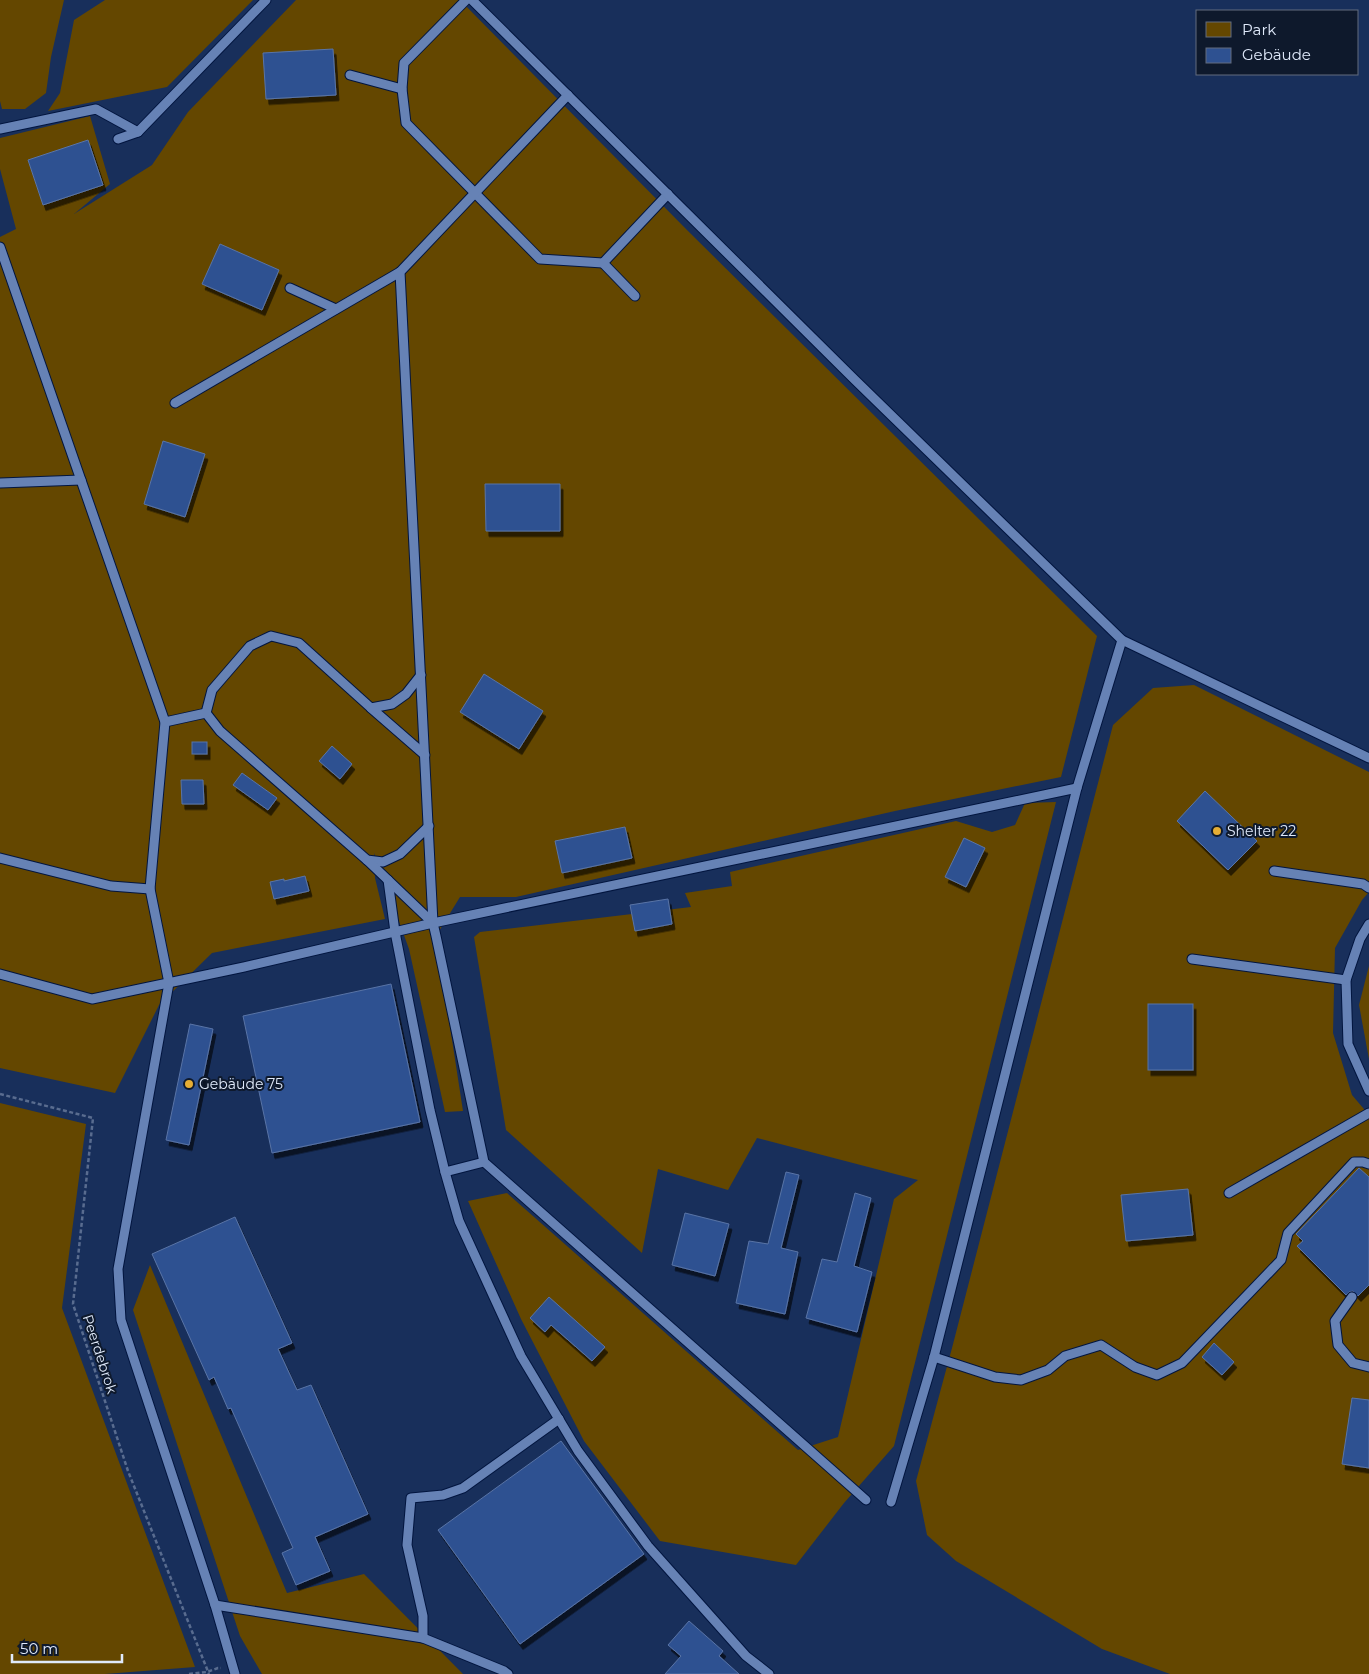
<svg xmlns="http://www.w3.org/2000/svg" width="1369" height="1674" font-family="Montserrat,sans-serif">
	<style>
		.green { fill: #644700 }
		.building { fill: #2e5191; stroke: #5974a6; filter: url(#shadow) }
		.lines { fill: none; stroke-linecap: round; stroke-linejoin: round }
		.lane-casing { stroke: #02153f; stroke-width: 11 }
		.path { stroke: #596c8f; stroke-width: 2.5; stroke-dasharray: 4 2.5; stroke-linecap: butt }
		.lane { stroke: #6682b5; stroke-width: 9 }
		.poi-dot { fill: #e5ad35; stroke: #0e192c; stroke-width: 2 }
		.labels { text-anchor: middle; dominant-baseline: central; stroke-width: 4; stroke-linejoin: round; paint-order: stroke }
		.poi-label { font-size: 14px; fill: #e0eafb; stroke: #0e192c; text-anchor: start }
		.street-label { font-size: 14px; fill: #e0eafb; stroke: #0e192c }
	</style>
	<defs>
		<filter id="shadow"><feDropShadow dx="3" dy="5.5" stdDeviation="0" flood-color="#0009"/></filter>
	</defs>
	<rect width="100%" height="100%" fill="#182f5b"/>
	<!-- green -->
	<g class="green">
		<polygon points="0,0 64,0 51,57 46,93 25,109 2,109 0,101"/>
		<polygon points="105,0 253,0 167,87 48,111 60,93 74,20"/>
		<polygon points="296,0 460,0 687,230 1097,636 1061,777 895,811 516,897 460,897 436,936 463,1111 445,1112 409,949 374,853 375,878 385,919 212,953 159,1005 115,1093 0,1068 0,237 16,229 0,169 0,138 90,116 110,184 74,214 152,165 188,112"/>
		<polygon points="1194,685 1369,772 1369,892 1362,900 1335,948 1333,1033 1352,1095 1369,1115 1369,1674 1170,1674 1102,1649 956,1561 927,1535 916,1481 952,1348 1113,725 1153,688"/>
		<polygon points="1056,802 894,1446 844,1503 796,1565 660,1541 584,1441 521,1319 468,1201 507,1193 798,1450 838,1437 894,1199 918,1180 757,1138 728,1190 658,1169 642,1253 506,1130 474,937 480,932 691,907 685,893 732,886 730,872 956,821 992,832 1015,825 1025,803"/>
		<polygon points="1369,966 1369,1059 1359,1005"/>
		<polygon points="0,1103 86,1124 62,1308 195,1667 105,1674 0,1674"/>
		<polygon points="150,1265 287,1593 364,1574 463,1674 262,1674 240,1636 133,1310"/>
	</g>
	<!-- building -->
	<g class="building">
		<polygon points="333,49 336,95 266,99 263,53"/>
		<polygon points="88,140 103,185 43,205 28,160"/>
		<polygon points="220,244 279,270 262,310 202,284"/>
		<polygon points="163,441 205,454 185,517 144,504"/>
		<polygon points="485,484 560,484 560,531 486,531"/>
		<polygon points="484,674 543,711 519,749 460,712"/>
		<rect x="192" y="742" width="15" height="12"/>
		<polygon points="332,746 352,764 340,779 319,761"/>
		<polygon points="242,773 277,798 268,810 233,785"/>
		<polygon points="181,780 203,780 204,804 182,804"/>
		<polygon points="1205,791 1257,841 1228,870 1177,821"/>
		<polygon points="625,827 632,858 562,873 555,841"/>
		<polygon points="964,838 985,848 966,887 945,877"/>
		<polygon points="305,876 309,891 274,899 270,882 284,879 284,881"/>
		<polygon points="668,899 672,924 635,931 630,905"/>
		<polygon points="391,984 420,1122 272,1153 243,1016"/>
		<rect x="1148" y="1004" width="45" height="66"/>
		<polygon points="190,1024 213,1029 189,1145 166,1140"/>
		<polygon points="1359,1168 1369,1177 1369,1285 1358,1296 1353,1291 1349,1292 1346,1295 1297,1246 1303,1241 1296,1234"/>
		<polygon points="786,1172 799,1175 781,1248 798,1252 785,1314 736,1303 749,1241 768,1244"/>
		<polygon points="1188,1189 1193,1235 1126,1241 1121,1195"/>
		<polygon points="855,1193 871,1198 854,1266 872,1272 857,1332 806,1318 822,1259 837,1262"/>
		<polygon points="685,1213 729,1224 715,1276 672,1265"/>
		<polygon points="235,1217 292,1343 278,1349 297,1390 311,1385 368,1514 315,1537 330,1571 296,1585 282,1553 293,1548 231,1408 228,1409 214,1377 209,1380 152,1254"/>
		<polygon points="549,1297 605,1347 592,1361 551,1325 545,1332 530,1318"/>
		<polygon points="1214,1343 1234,1362 1222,1375 1202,1357"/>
		<polygon points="1352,1398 1369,1400 1369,1468 1342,1464"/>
		<polygon points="561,1441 644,1554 520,1644 438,1530"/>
		<polygon points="689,1621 723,1651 719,1656 739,1674 665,1674 681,1656 668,1645"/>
	</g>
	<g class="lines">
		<defs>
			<g id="lane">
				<polyline points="466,0 404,63 402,89 406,123 540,259 603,263 668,194"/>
				<polyline points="472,0 855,380 1122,640 1369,758"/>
				<polyline points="350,75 402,89"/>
				<polyline points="568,95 400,272 433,923 436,936 484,1162 866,1500"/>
				<polyline points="0,129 96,109 138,132"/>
				<polyline points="118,139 138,132 266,0"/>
				<polyline points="0,247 165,722 150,889 169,983 118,1269 121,1320 215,1605 235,1674"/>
				<polyline points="603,263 635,296"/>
				<polyline points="290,288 336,309"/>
				<polyline points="175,403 400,272"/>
				<polyline points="0,483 81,480"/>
				<polyline points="421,675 406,694 392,704 371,708 299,643 271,636 250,646 212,690 206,713 220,731 367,860 383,862 400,854 429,826"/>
				<polyline points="371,708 425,755"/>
				<polyline points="165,722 206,713"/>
				<polyline points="0,858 111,886 150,889"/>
				<polyline points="367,860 433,923"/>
				<polyline points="1274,871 1363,884 1369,888"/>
				<polyline points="388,880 395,932 430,1110 445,1172 459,1221 521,1356 578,1451 648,1546 746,1656 769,1674"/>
				<polyline points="1369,924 1360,939 1346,980 1348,1044 1369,1091"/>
				<polyline points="1192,959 1346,980"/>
				<polyline points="0,974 92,999 244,967 433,923 1077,788"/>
				<polyline points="445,1172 484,1162"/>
				<polyline points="1229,1193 1369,1113"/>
				<polyline points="1352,1297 1335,1321 1338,1345 1353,1363 1369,1367"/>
				<polyline points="934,1357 995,1377 1021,1380 1048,1370 1065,1356 1101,1345 1135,1367 1157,1375 1182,1363 1281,1260 1288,1233 1354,1162 1363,1162 1369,1164"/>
				<polyline points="891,1502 934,1357 1077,788 1122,640"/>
				<polyline points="215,1605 423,1638 504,1671 508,1674"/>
				<polyline points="423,1638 423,1616 407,1545 411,1498 443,1495 463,1488 559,1419"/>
			</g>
		</defs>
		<!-- lane casing -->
		<use href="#lane" class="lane-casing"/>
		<!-- path -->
		<g class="path">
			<polyline points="0,1094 93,1118 73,1304 128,1471 209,1674"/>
			<polyline points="189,1674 207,1672 218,1668 221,1668"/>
		</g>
		<!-- lane -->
		<use href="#lane" class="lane"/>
	</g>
	<!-- markers -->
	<g class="poi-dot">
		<circle cx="1217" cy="831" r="5"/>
		<circle cx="189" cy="1084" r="5"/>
	</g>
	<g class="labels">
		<!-- poi labels -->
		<g class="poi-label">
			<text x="1227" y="831">Shelter 22</text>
			<text x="199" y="1084">Gebäude 75</text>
		</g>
		<!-- street labels -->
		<g class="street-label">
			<text transform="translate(100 1354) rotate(72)">Peerdebrok</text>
		</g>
	</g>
	<!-- legend -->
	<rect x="1196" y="10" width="162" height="65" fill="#0e192c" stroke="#626d7f"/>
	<rect x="1206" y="22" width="25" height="15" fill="#644700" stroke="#626d7f"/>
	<text x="1242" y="35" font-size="15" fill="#e0eafb">Park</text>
	<rect x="1206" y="48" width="25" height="15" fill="#2e5191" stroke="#626d7f"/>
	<text x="1242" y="60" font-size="15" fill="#e0eafb">Gebäude</text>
	<!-- scale -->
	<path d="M12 1654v8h110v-8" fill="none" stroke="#e0eafb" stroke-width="2.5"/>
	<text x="20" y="1654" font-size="15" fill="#e0eafb" stroke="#0e192c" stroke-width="4" paint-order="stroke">50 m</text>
</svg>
